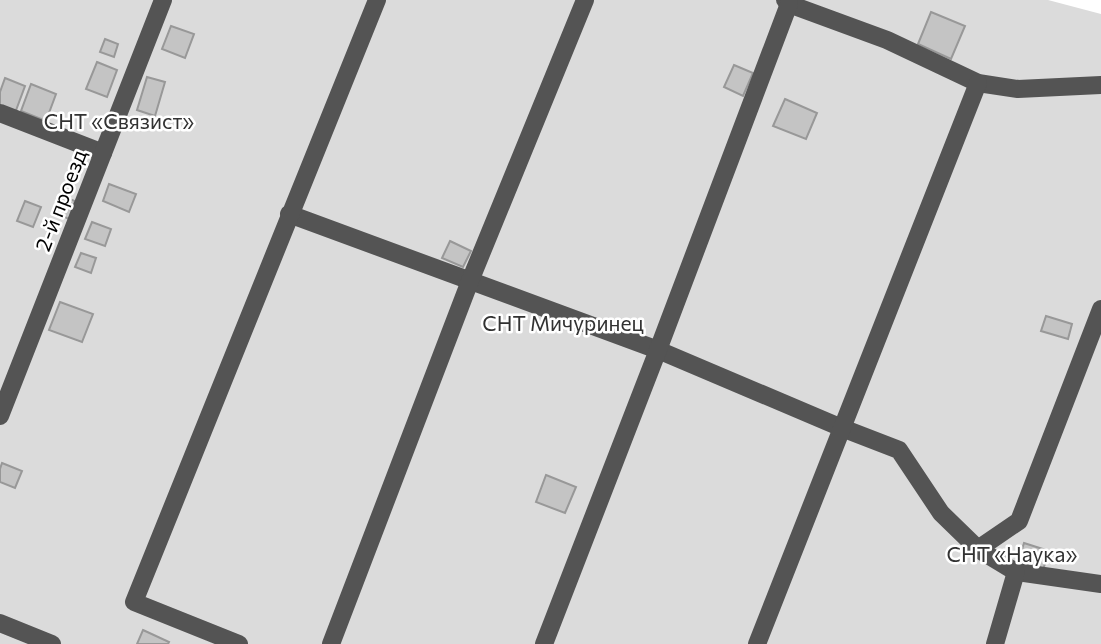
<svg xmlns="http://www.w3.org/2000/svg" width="1101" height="644" font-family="Commissioner,sans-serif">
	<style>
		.green { fill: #dbdbdb }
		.building { fill: #c4c4c4; stroke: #989898; stroke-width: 2 }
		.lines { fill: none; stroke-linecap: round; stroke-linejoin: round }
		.minor { stroke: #545454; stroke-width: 18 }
		.labels { text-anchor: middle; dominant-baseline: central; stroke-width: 5; stroke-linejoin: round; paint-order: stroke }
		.park-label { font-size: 21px; fill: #323232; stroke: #fff }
		.street-label { font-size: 21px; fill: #000; stroke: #fff }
	</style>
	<rect width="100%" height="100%" fill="#fff"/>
	<!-- green -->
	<polygon class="green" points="0,0 1048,0 1101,14 1101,644 0,644"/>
	<!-- building -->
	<g class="building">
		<polygon points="931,12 965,26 951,59 918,44"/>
		<polygon points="171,26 194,34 185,58 162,49"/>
		<polygon points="105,39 118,44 114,57 100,52"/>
		<polygon points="97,62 117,70 107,97 86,89"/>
		<polygon points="734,65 753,73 743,96 724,87"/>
		<polygon points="147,77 165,82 155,116 137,110"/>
		<polygon points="5,78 25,86 15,113 0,108 0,92"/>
		<polygon points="31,84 56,94 46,121 21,111"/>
		<polygon points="785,99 817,113 806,139 773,126"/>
		<polygon points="109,184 136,194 129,212 103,201"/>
		<polygon points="59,195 75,201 69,219 53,212"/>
		<polygon points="25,201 41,207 33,227 17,221"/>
		<polygon points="92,222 111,229 105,246 85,239"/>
		<polygon points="450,241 471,251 463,267 442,258"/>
		<polygon points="81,253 96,258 91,273 75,267"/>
		<polygon points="60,302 93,314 82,342 49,330"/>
		<polygon points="1046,316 1072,324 1068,339 1041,331"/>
		<polygon points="2,463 22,471 15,488 0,482 0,469"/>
		<polygon points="546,475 576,487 565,513 536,502"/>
		<polygon points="1024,543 1049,551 1043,570 1018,562"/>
		<polygon points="143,630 169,642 168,644 137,644"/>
	</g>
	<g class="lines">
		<!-- minor -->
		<g class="minor">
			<polyline points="785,0 789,4 887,40 978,83 1018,89 1101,85"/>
			<polyline points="0,113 103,153"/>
			<polyline points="289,214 658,350 842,428 899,450 941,513 978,549 1016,572 1101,584"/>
			<polyline points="0,416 163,0"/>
			<polyline points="978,549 1019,521 1101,309"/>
			<polyline points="0,623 52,644"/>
			<polyline points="239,644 134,602 377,0"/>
			<polyline points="331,644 470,281 585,0"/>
			<polyline points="544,644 658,350 789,4"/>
			<polyline points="757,644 978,83"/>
			<polyline points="995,644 1016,572"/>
		</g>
	</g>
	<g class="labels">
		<!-- park labels -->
		<g class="park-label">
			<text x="119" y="120">СНТ «Связист»</text>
			<text x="563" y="322">СНТ Мичуринец</text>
			<text x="1012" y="553">СНТ «Наука»</text>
		</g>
		<!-- street labels -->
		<g class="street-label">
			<text transform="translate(60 200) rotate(-69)">2-й проезд</text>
		</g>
	</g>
</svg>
